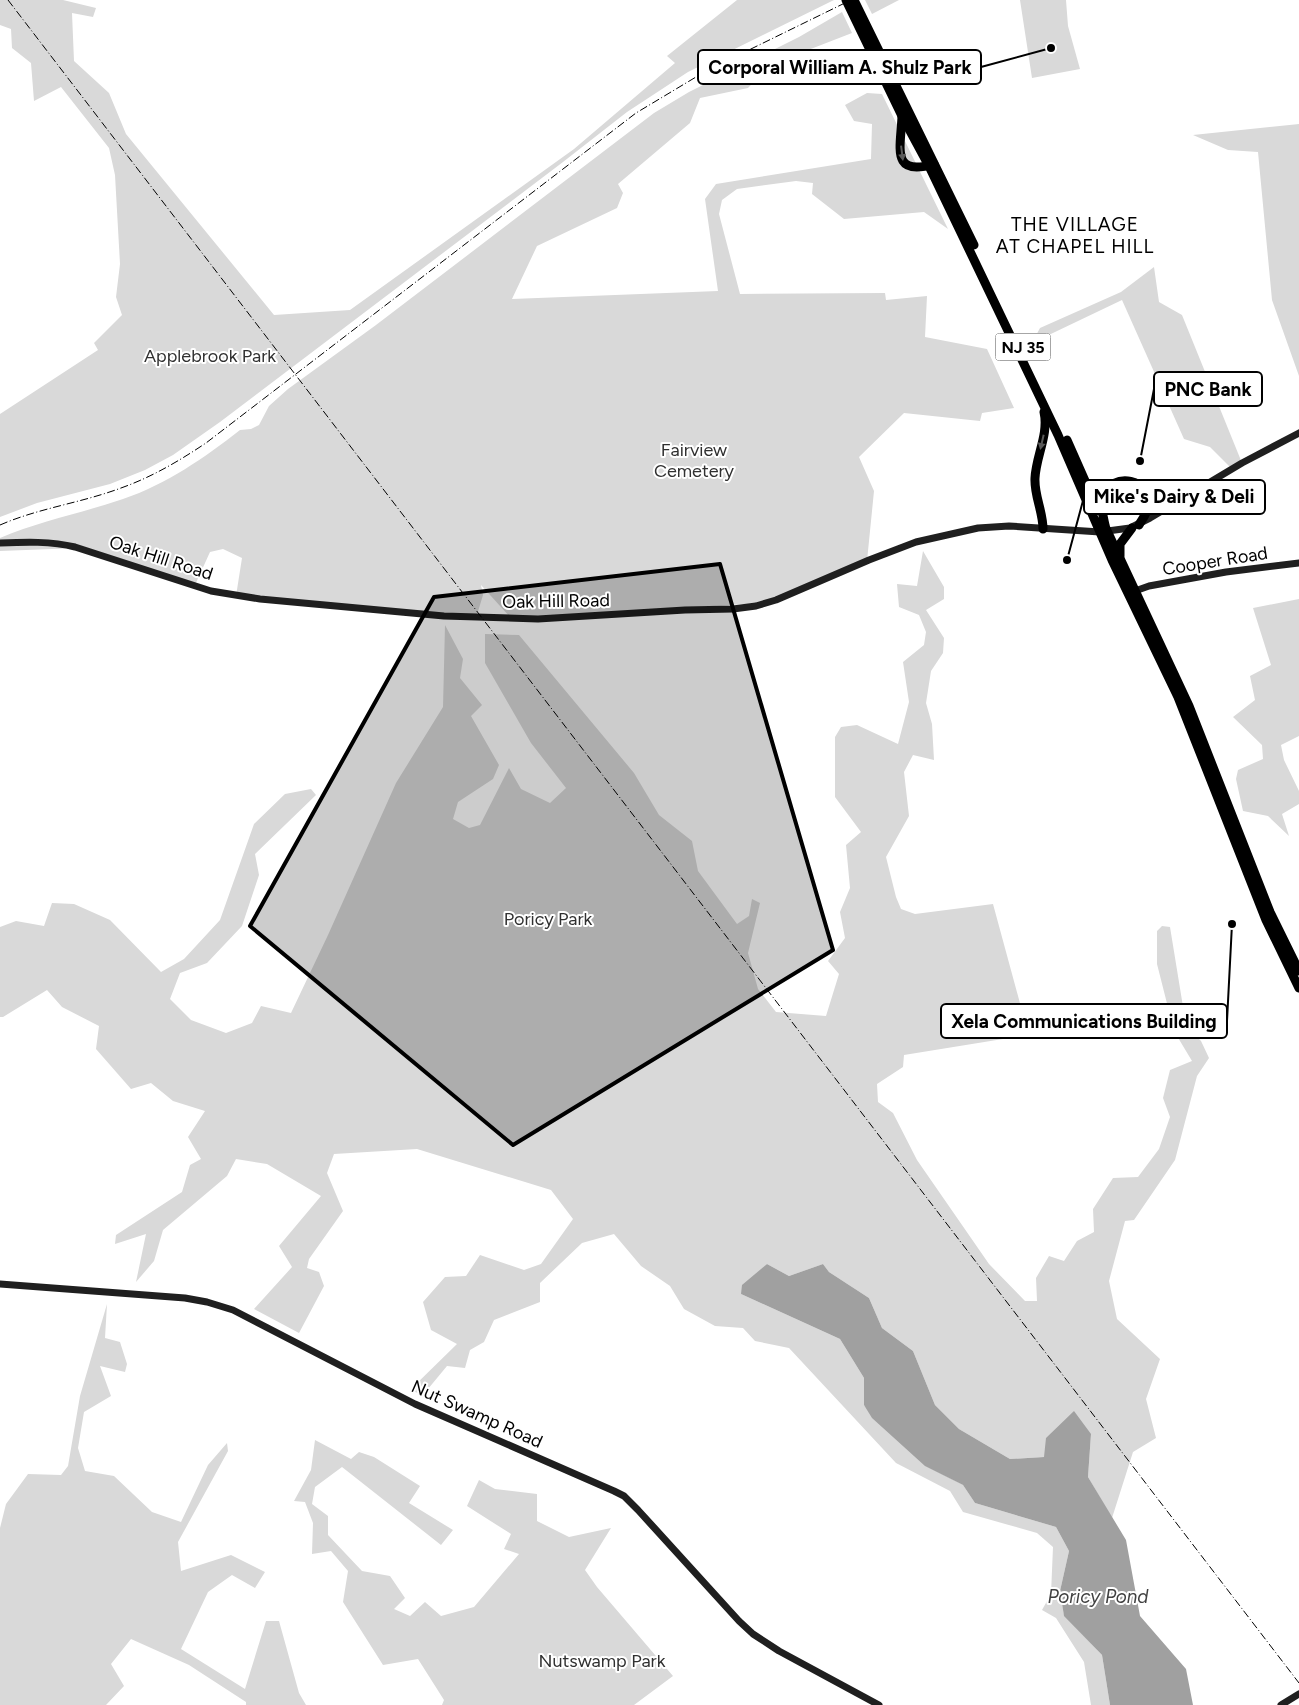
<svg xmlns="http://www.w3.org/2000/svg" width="1299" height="1705" font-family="Figtree,sans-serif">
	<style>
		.green { fill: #d9d9d9 }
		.water { fill: #a0a0a0 }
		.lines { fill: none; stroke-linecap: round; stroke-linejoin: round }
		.secondary { stroke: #1f1f1f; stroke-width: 7 }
		.highway { stroke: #000; stroke-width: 9 }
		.rail { stroke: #000; stroke-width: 1; stroke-dasharray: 8 2.5 1 2.5; stroke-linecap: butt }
		.oneway { fill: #595959 }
		.marked { fill: #000; fill-opacity: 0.2; stroke: #000; stroke-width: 4; stroke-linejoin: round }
		.labels { text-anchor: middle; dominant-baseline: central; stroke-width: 4; stroke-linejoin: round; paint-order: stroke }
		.shield { fill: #fff; stroke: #4c4c4c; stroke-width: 1 }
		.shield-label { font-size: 16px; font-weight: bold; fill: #000 }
		.park-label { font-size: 18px; fill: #303030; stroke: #fff }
		.street-label { font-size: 18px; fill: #000; stroke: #fff }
		.neighbourhood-label { font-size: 19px; letter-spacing: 1px; fill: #000; stroke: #fff }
		.water-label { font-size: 19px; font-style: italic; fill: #414141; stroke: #fff }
		.leader { fill: none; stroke: #000; stroke-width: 2 }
		.callout-dot { fill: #000; stroke: #fff; stroke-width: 2 }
		.callout { fill: #fff; stroke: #000; stroke-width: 2 }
		.callout-label { font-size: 19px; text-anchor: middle; font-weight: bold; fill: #000 }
	</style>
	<rect width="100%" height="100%" fill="#fff"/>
	<!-- green -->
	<g class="green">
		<polygon points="0,0 63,0 96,8 93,17 72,13 74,61 109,93 126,134 274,315 350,310 574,149 675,63 667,56 737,0 834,0 688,72 627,112 563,162 220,422 173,455 145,470 110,484 37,503 0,517 0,414 98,350 94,343 122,315 116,297 120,264 115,175 109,148 61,87 34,101 31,63 12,48 11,29 0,25"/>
		<polygon points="865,0 899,0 872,14"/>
		<polygon points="1020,0 1066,0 1068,26 1080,69 1032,78"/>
		<path d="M 842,12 L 852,33 L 803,52 L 801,63 L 784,72 L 770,65 L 748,88 L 700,98 L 690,123 L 618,184 L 623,193 L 617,208 L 537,246 L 512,299 L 718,291 L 705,199 L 716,184 L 871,159 L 872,124 L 854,121 L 845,105 L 867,93 L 882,94 L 948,229 L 924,212 L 844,219 L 812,194 L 813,183 L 796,181 L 737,189 L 722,200 L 719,214 L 740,294 L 885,293 L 886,300 L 927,296 L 925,337 L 987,349 L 1014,408 L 982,413 L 980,421 L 904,413 L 859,457 L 874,491 L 867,561 L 766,603 L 511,618 L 481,585 L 483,595 L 476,618 L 236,596 L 242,558 L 223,549 L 210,552 L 195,585 L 78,548 L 0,551 L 0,538 C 40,521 82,513 123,499 C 167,484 204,458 240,430 L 251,429 L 259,425 L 269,406 L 288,389 L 376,325 L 654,113 L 689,92 L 799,37 Z"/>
		<polygon points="1299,124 1299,376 1272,300 1258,152 1228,150 1193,135"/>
		<polygon points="1154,267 1159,302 1182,315 1242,463 1232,469 1210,447 1184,439 1122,300 1032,343 1040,328 1121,292"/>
		<polygon points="923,551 944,587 944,599 926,610 944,638 943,653 931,671 926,703 932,724 934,760 913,755 904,772 909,816 886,857 896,897 901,909 915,914 993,904 1021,1007 1022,1032 1008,1031 1009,1038 904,1055 903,1067 877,1084 878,1102 893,1113 917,1160 989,1264 1025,1301 1037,1301 1036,1278 1049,1256 1064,1261 1077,1241 1094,1232 1093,1209 1113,1178 1138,1177 1159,1149 1170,1117 1163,1098 1170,1070 1192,1061 1174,1031 1157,964 1157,931 1162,926 1170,927 1186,1025 1201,1041 1209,1058 1197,1076 1175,1160 1134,1220 1125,1221 1109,1281 1117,1319 1160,1359 1146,1399 1156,1438 1133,1452 1112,1518 1088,1477 1091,1434 1044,1457 1010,1459 959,1429 935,1405 913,1351 882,1328 869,1298 829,1272 823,1264 789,1276 767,1264 741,1294 840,1339 864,1378 864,1405 925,1465 963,1485 975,1503 1056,1527 1069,1551 1060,1591 1064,1615 1102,1655 1110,1705 1091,1705 1084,1662 1056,1618 1042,1610 1051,1594 1053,1547 1037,1533 963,1512 950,1491 896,1463 789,1348 755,1341 743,1328 715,1326 684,1309 670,1286 641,1266 614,1234 582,1243 540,1283 540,1302 494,1320 484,1342 470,1350 465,1368 447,1366 423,1395 410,1390 457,1344 431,1330 423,1302 445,1277 466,1276 480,1255 524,1270 541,1264 573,1219 551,1190 417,1149 334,1154 327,1173 343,1211 309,1259 307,1268 319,1272 324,1286 299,1333 254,1309 292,1267 279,1246 321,1196 267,1164 236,1159 227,1176 163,1230 154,1261 136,1282 146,1234 115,1244 116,1235 182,1192 190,1165 201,1159 188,1137 205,1111 173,1101 151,1083 131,1089 96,1049 99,1026 62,1007 47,990 3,1017 0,1017 0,927 16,921 44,926 52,903 74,904 110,920 161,972 184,959 220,920 254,824 285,794 311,789 316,795 255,854 259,875 242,926 207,963 180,973 170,999 191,1020 226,1033 252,1023 261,1006 291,1013 328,935 396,783 443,707 445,625 463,659 460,678 482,705 471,716 499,765 493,779 458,802 453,819 469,828 480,825 509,768 521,789 550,803 566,788 531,743 485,663 485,634 519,635 634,773 659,815 692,841 698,871 737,924 749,916 752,899 760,903 748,953 758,989 776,1012 826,1016 839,974 828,961 845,938 840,912 850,888 846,845 861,832 835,797 835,737 841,727 857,725 898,744 909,702 903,662 924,645 926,632 919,615 899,607 897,584 917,586"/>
		<polygon points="1299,599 1299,736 1281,745 1284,760 1299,791 1299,804 1282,814 1289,836 1268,816 1243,811 1236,779 1238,770 1263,759 1262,745 1233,717 1255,700 1250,676 1271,665 1253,608"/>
		<polygon points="107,1304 105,1338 120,1342 127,1364 125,1372 100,1366 111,1396 84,1412 78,1448 85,1471 114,1476 152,1512 181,1522 208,1465 227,1443 228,1451 178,1542 181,1571 231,1555 265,1572 255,1588 232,1575 208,1592 181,1649 245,1689 266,1621 279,1621 299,1693 306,1705 246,1705 246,1702 189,1665 131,1639 111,1664 124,1686 106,1705 0,1705 0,1528 6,1504 28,1474 61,1475 68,1466 80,1396"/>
		<polygon points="315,1440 351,1459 359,1452 374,1457 420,1486 409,1503 453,1530 441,1545 342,1467 315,1487 312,1504 328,1516 328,1535 362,1571 390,1576 405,1598 394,1609 410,1616 425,1602 441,1616 474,1607 519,1554 504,1549 511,1534 467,1506 479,1480 495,1489 537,1494 537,1521 569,1537 611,1528 585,1570 597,1587 673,1676 634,1705 442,1705 444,1700 418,1659 383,1665 343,1602 348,1571 331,1551 312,1554 313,1523 305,1502 294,1501 311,1470"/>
	</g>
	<!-- water -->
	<polygon class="water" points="767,1264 789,1276 823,1264 829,1272 869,1298 882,1328 913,1351 935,1405 959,1429 1010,1459 1044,1457 1046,1438 1074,1411 1091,1434 1088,1477 1126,1540 1140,1616 1186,1669 1193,1705 1110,1705 1102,1655 1064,1616 1060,1591 1069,1551 1056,1527 975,1503 963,1485 925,1466 872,1418 864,1405 864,1378 840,1339 741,1294 742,1285"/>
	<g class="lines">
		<!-- secondary -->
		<g class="secondary">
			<path d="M 0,543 C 25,542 51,541 75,547 L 211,591 L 260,599 L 444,616 L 538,619 L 685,610 L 733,609 L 756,606 L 776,600 L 869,560 L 916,542 L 978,528 L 1009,526 L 1100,532 L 1130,528 L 1150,518 L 1242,463 L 1299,433"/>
			<polyline points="1135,591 1149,586 1226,572 1299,563"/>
			<polyline points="0,1284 185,1298 207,1302 233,1310 415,1404 614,1491 624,1496 638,1510 739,1621 753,1634 779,1651 879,1705"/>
			<polyline points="1281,1705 1299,1694"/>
		</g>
		<!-- highway -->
		<g class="highway">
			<polyline points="846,0 902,116 929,166 1058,435 1112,560 1178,697 1266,920 1299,988"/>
			<polyline points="854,0 974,245"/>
			<path d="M 902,116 C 901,147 890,177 934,164"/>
			<polyline points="1067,440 1086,483"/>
			<polyline points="1102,520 1189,706 1270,912 1299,971"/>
			<path d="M 1105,525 C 1103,516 1100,506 1103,497 C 1111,470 1154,479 1148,507 C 1147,514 1142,519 1139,525"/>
			<path d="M 1043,529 C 1043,511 1034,496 1035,478 C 1036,456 1049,434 1044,412"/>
			<polyline points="1120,556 1120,544 1132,528"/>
		</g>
		<!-- rail -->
		<g class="rail">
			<polyline points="8,0 1299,1683"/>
			<path d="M 0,525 C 39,508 81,503 121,488 C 152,477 179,461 206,443 L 636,113 L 706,71 L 851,0"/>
		</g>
	</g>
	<!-- one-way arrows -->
	<defs><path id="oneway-solid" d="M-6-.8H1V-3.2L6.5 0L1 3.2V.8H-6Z" transform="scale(1.25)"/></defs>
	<g class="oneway">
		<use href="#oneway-solid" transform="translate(902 153) rotate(83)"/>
		<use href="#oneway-solid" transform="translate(1042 442) rotate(103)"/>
	</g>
	<!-- marked area -->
	<path class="marked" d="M 720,564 L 833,950 L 513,1145 L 250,926 L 434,597 Z"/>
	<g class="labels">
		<!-- shield labels -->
		<rect class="shield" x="995.5" y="333.5" width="55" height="27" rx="4"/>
		<g class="shield-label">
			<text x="1023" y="347">NJ 35</text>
		</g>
		<!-- park labels -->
		<g class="park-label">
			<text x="210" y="356">Applebrook Park</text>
			<text x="694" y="450">Fairview<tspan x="694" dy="21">Cemetery</tspan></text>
			<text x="548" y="919">Poricy Park</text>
			<text x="602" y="1661">Nutswamp Park</text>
		</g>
		<!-- street labels -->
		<g class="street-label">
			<text transform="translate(161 558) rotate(18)">Oak Hill Road</text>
			<text transform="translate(1215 561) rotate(-9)">Cooper Road</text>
			<text transform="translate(556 601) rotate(-1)">Oak Hill Road</text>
			<text transform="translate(477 1414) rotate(24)">Nut Swamp Road</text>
		</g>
		<!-- neighbourhood labels -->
		<g class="neighbourhood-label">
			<text x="1075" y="224">THE VILLAGE<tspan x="1075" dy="22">AT CHAPEL HILL</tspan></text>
		</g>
		<!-- water labels -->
		<g class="water-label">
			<text x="1098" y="1596">Poricy Pond</text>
		</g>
	</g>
	<!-- callouts -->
	<path class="leader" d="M1051 48L981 67M1140 461L1154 389M1067 560L1084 497M1232 924L1227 1021"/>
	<g class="callout-dot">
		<circle cx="1051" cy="48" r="5"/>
		<circle cx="1140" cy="461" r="5"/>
		<circle cx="1067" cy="560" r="5"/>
		<circle cx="1232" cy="924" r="5"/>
	</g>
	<g class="callout">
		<rect x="698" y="50" width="283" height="34" rx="5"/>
		<rect x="1154" y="372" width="108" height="34" rx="5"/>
		<rect x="1084" y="480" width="181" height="34" rx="5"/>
		<rect x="941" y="1004" width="286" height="34" rx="5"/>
	</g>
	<g class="callout-label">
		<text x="840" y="74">Corporal William A. Shulz Park</text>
		<text x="1208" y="396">PNC Bank</text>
		<text x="1174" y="503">Mike's Dairy &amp; Deli</text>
		<text x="1084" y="1028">Xela Communications Building</text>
	</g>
</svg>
